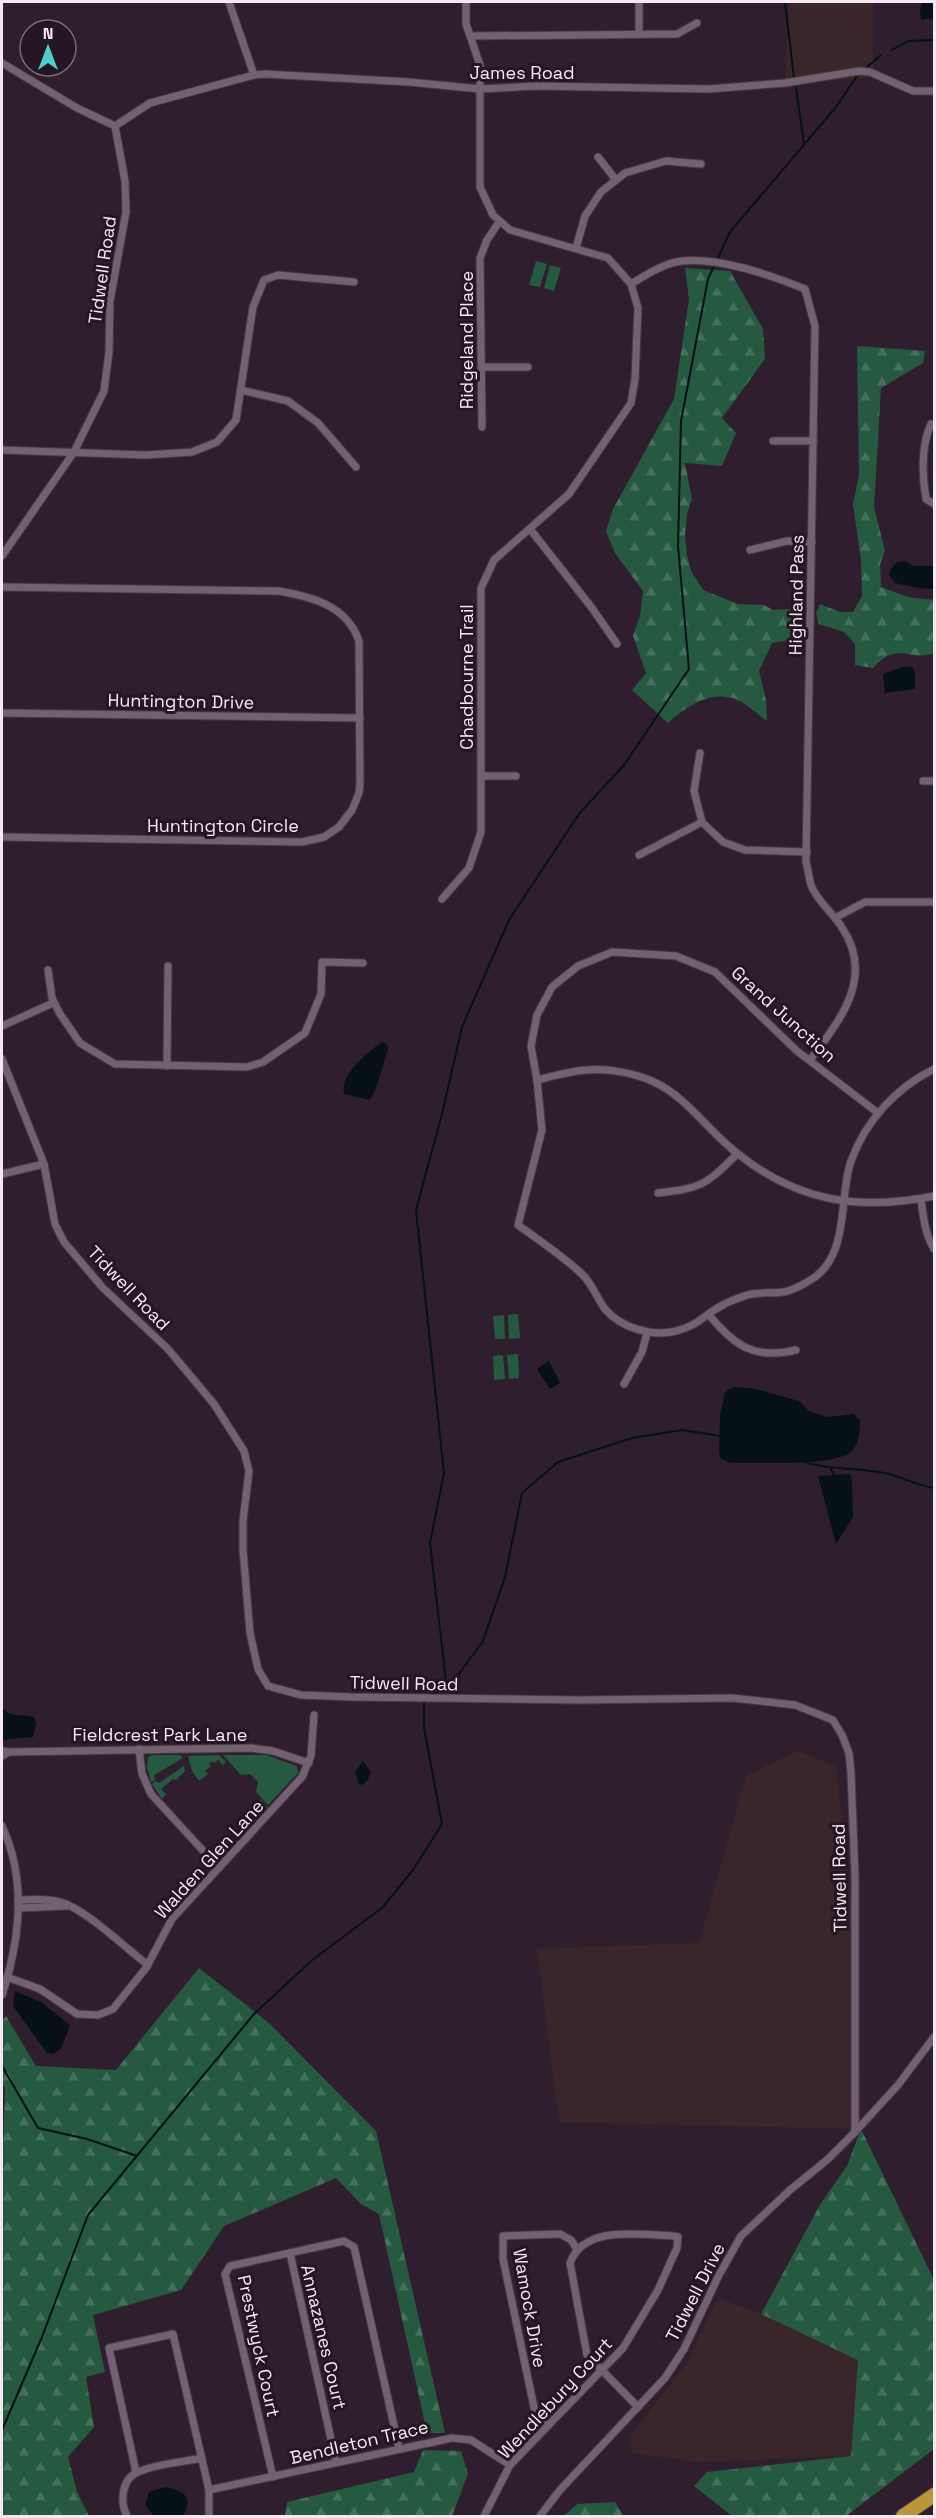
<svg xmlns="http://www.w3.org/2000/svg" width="936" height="2518" font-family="'Space Grotesk',sans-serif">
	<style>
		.commercial { fill: #3a262a }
		.green { fill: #255940 }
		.forest { fill: url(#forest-firs) }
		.water { fill: #051116 }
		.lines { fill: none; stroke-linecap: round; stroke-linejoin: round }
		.stream { stroke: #051116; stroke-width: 2 }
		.street-casing { stroke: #473a47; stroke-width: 9 }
		.highway-casing { stroke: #473a47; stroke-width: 16 }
		.street { stroke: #736071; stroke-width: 7 }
		.highway { stroke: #ba9639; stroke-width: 14 }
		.labels { text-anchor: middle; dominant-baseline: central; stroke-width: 6; stroke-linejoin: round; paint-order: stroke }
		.street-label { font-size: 18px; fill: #f4e9f3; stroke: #251624 }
	</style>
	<defs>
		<pattern id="forest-firs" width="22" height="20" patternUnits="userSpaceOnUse" patternTransform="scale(1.5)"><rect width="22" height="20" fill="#255940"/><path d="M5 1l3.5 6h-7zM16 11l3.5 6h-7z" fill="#45715c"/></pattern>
	</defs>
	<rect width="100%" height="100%" fill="#2f1f2e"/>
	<!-- commercial -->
	<g class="commercial">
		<polygon points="789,2 873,2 873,77 785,83"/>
		<polygon points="797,1751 836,1766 859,1980 861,2129 559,2122 537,1949 699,1943 746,1776"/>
		<polygon points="718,2298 761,2314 858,2359 851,2456 699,2462 632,2453 630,2436 687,2363"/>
	</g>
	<!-- green -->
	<g class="green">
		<polygon points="536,261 547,264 540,287 529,285"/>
		<polygon points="550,265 561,268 554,291 544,288"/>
		<polygon points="518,1314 520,1338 509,1339 508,1315"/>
		<polygon points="504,1315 505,1339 495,1339 493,1316"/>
		<polygon points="518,1354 519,1378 509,1379 507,1355"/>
		<polygon points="503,1355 505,1379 494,1380 493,1356"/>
		<polygon points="152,1755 180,1755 183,1758 154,1775 155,1780 151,1782 147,1767 148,1757"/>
		<polygon points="219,1755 226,1762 223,1765 218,1760 214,1763 212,1761 209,1764 211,1766 205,1771 208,1774 199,1781 192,1771 188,1756"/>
		<polygon points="223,1755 266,1755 297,1766 298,1773 268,1805 256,1792 258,1782 250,1774 241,1775"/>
		<polygon points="184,1766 185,1771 176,1780 173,1779 161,1789 166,1794 162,1799 152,1784 155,1781 159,1783"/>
		<polygon points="261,1799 267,1807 246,1831 238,1823 248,1816 249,1817 260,1805 258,1802"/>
	</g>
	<!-- forest -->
	<g class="forest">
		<path d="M 685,268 L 730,271 L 763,329 L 765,359 L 722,418 L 736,433 L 722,466 L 685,463 L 692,499 L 687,514 L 685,535 L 687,556 L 691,571 L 703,590 L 738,604 L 764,605 L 773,610 L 796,609 L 804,615 L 801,632 L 790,640 L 772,643 L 759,671 L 766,700 L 767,721 C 756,713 741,698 727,697 C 705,694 683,709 668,723 L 632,690 L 646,673 L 633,636 L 640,616 L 643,591 L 615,553 L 606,531 L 613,509 L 674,399 L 689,299 Z"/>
		<path d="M 857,346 L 925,351 L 923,363 L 881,388 L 874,507 L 885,551 L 880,564 L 881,587 L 908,597 L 934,600 L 934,653 C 910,663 899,639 873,668 L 855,665 L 855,644 L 844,632 L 819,624 L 816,613 L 820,604 L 840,612 L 853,612 L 862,596 L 861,560 L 853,504 L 859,475 Z"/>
		<polygon points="199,1968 269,2023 376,2131 445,2433 427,2433 379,2214 361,2204 336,2178 224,2226 181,2290 93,2315 105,2372 86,2377 94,2427 68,2457 77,2492 89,2516 2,2516 2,2176 5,2088 2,2083 2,2021 6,2016 36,2066 116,2070"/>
		<polygon points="861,2129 934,2280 934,2449 846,2516 732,2516 694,2486 707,2472 851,2456 858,2360 761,2314 821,2203 847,2166"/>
		<polygon points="423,2450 461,2451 468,2474 452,2516 285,2516 287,2502 414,2472"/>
		<polygon points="615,2502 623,2516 564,2516 577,2504"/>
	</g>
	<!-- water -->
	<g class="water">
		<polygon points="922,2 934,2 934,18 921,20 920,10"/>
		<polygon points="905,561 914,566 934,566 934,589 918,588 895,583 889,575 890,570 897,562"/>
		<polygon points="906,666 912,667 915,673 915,689 885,693 883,674"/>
		<path d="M 382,1042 L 387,1044 L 388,1050 L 375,1091 L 370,1100 L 344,1094 C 339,1075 367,1053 382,1042 Z"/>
		<polygon points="549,1361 560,1383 550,1389 537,1369"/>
		<path d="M 734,1387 L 756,1389 L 799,1401 L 809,1411 L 827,1417 L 854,1414 L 860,1421 C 860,1431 859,1445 851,1452 C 833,1467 756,1462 731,1463 L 721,1459 L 719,1453 L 720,1415 L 725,1392 Z"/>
		<polygon points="850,1474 852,1483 853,1517 836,1544 818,1476"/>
		<path d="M 2,1707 C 11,1719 21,1713 34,1717 L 36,1724 L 33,1737 L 2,1740 Z"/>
		<polygon points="363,1761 371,1772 367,1781 362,1785 359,1784 355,1772"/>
		<polygon points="15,1991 41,2002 70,2025 62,2047 54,2054 47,2053 13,2006"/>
		<path d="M 165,2487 C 184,2491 194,2496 183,2516 L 154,2516 L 145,2505 L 149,2492 Z"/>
	</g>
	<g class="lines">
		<!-- stream -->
		<g class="stream">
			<polyline points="785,2 794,78"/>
			<polyline points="892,50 908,41 934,40"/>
			<polyline points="867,67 881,55"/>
			<polyline points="796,87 804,144"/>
			<path d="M 805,1462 C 832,1471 862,1467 889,1474 C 905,1478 918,1486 934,1488"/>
			<polyline points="830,1467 834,1475"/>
			<polyline points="447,1690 430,1543 444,1473 416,1210 442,1114 462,1027 509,920 579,814 624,765 689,669 678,546 681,421 708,279 730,232 836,107 859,73"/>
			<polyline points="429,1695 447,1690 483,1641 505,1577 522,1493 558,1462 632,1438 682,1430 720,1436"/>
			<polyline points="2,2066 38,2128 87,2139 137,2156"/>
			<polyline points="2,2430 42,2337 88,2215 254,2014 311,1961 383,1907 413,1870 442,1824 424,1728 424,1700"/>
		</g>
		<defs>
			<g id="street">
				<polyline points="229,2 254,75"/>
				<polyline points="639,2 639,34"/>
				<polyline points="471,36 677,34 697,23"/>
				<polyline points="2,63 77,108 115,126 125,181 126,212 110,301 109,352 104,391 74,452 2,556"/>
				<polyline points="115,126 150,103 254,75 265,74 409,82 480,89 536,86 708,89 785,83 859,71 870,72 913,91 934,91"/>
				<polyline points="598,157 616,180"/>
				<polyline points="576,248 585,216 601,192 625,173 666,161 701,164"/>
				<path d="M 631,284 C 646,275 664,263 682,261 C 720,257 770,275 805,289 L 815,326 L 806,862 C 808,869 809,878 811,885 C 816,900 833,913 841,926 C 876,977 840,1020 810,1060"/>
				<polyline points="481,367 528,367"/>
				<polyline points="241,390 288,401 318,423 356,467"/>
				<path d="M 931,424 C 921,445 922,476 926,499 L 934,504"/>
				<polyline points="482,427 480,258 487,240 499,222"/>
				<polyline points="773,441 813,441"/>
				<polyline points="2,450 146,455 192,452 217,442 236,420 253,307 264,280 278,275 354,282"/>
				<polyline points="530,529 592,608 617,644"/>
				<polyline points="750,550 787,541 812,542"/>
				<path d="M 2,587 L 279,591 C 313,597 347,606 359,641 L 360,783 L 359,793 L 352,810 L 339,827 L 324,837 L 302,842 L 2,837"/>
				<polyline points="2,713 360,718"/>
				<polyline points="700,753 694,791 702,822 723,842 745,850 807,852"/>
				<polyline points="481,776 516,776"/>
				<polyline points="923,781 934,781"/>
				<polyline points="639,855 702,822"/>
				<polyline points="442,899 469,868 481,832 481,588 494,560 569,494 631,403 635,379 638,308 631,284 608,258 510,230 493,215 480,187 480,65 466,24 466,2"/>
				<polyline points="835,918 865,902 934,902"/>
				<polyline points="48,970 52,998 60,1014 80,1043 115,1064 247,1067 263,1062 305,1033 321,994 322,962 363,963"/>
				<polyline points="2,1026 53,1003"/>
				<polyline points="2,1059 44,1164 55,1224 64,1242 103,1288 168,1349 214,1404 244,1451 249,1471 243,1521 243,1550 250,1633 258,1669 268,1686 301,1695 351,1697 579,1700 732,1698 795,1705 833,1720 842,1735 849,1753 851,1773 855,1875 855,2132"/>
				<polyline points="167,1066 168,966"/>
				<path d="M 537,1080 C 553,1076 570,1071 587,1070 C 607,1068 635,1073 654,1082 C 687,1097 708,1131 737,1153 C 797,1202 860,1211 934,1196"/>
				<path d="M 878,1113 L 797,1051 L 715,972 L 676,956 L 612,952 L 578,966 L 552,987 L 537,1015 L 531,1046 L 537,1080 L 542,1130 L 518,1225 C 540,1241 563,1256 583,1275 C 592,1284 597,1298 605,1309 C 621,1328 652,1337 676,1331 C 700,1325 703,1315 723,1305 C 729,1301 737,1299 744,1296 C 756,1291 771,1294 784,1292 C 792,1291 802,1285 809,1281 C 851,1257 838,1199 851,1161 C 866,1120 896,1088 934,1069"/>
				<polyline points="2,1174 44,1164"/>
				<path d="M 658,1193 C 702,1188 706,1185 737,1154"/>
				<path d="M 921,1199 C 923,1216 925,1234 934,1249"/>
				<path d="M 709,1315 C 735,1346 754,1360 796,1350"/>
				<polyline points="624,1384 642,1352 647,1333"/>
				<polyline points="139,1749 142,1774 151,1794 219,1868"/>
				<polyline points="2,1751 9,1752 2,1756"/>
				<polyline points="9,1752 251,1748 273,1751 309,1763"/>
				<path d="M 2,1826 C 27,1880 20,1940 2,1995"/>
				<path d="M 18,1900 C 32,1900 47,1898 60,1902 C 86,1909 125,1948 148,1965"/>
				<polyline points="19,1908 67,1906"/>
				<polyline points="7,1977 40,1989 77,2014 98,2015 113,2009 146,1968 172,1919 302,1777 311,1756 314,1715"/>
				<polyline points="290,2253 336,2462"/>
				<polyline points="548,2426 535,2412 503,2259 503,2236 560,2234 571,2240 577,2249"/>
				<polyline points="136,2472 109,2348 173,2334 209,2490 209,2516"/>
				<polyline points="273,2477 225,2274 230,2266 344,2241 354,2247 399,2448"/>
				<polyline points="209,2490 452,2438 471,2440 510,2465"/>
				<path d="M 127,2516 C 120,2503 121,2479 138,2472 C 155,2464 183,2462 202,2458"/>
				<path d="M 484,2516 L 510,2465 L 623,2348 L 658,2290 L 677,2248 L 678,2237 L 673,2236 C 641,2235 584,2224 570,2263 L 587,2355 L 638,2407"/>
				<polyline points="540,2516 560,2490 665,2378 684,2349 719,2275 741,2236 790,2190 827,2160 855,2132 898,2085 934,2037"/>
			</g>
			<polyline id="highway" points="903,2516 934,2495"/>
		</defs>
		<!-- street casing -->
		<use href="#street" class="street-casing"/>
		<!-- highway casing -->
		<use href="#highway" class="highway-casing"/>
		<!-- street -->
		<use href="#street" class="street"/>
		<!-- highway -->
		<use href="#highway" class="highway"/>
	</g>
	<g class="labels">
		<!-- street labels -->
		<g class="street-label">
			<text x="522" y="72">James Road</text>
			<text transform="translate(102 270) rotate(-82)">Tidwell Road</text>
			<text transform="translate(466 340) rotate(-90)">Ridgeland Place</text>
			<text transform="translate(796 595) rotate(-89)">Highland Pass</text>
			<text transform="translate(466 677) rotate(-90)">Chadbourne Trail</text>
			<text transform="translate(181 701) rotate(1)">Huntington Drive</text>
			<text x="223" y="825">Huntington Circle</text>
			<text transform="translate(784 1014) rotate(42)">Grand Junction</text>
			<text transform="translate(129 1288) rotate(46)">Tidwell Road</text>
			<text transform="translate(404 1683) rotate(1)">Tidwell Road</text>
			<text x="160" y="1734">Fieldcrest Park Lane</text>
			<text transform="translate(209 1859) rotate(-48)">Walden Glen Lane</text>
			<text transform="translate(839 1878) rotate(-91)">Tidwell Road</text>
			<text transform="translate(695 2292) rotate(-63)">Tidwell Drive</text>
			<text transform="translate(530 2308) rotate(80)">Wamock Drive</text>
			<text transform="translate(324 2337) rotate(77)">Annazanes Court</text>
			<text transform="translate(259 2346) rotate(78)">Prestwyck Court</text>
			<text transform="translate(555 2398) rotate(-47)">Wendlebury Court</text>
			<text transform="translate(359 2442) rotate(-13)">Bendleton Trace</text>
		</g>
	</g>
	<!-- border -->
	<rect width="936" height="2518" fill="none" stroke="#f4e9f3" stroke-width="6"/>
	<!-- north arrow -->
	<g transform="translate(48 48)"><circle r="28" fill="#251624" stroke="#786a77" stroke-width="1.5"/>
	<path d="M0-4.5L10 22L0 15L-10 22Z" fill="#52cdcd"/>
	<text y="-9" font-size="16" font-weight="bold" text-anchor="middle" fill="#f4e9f3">N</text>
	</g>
</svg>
